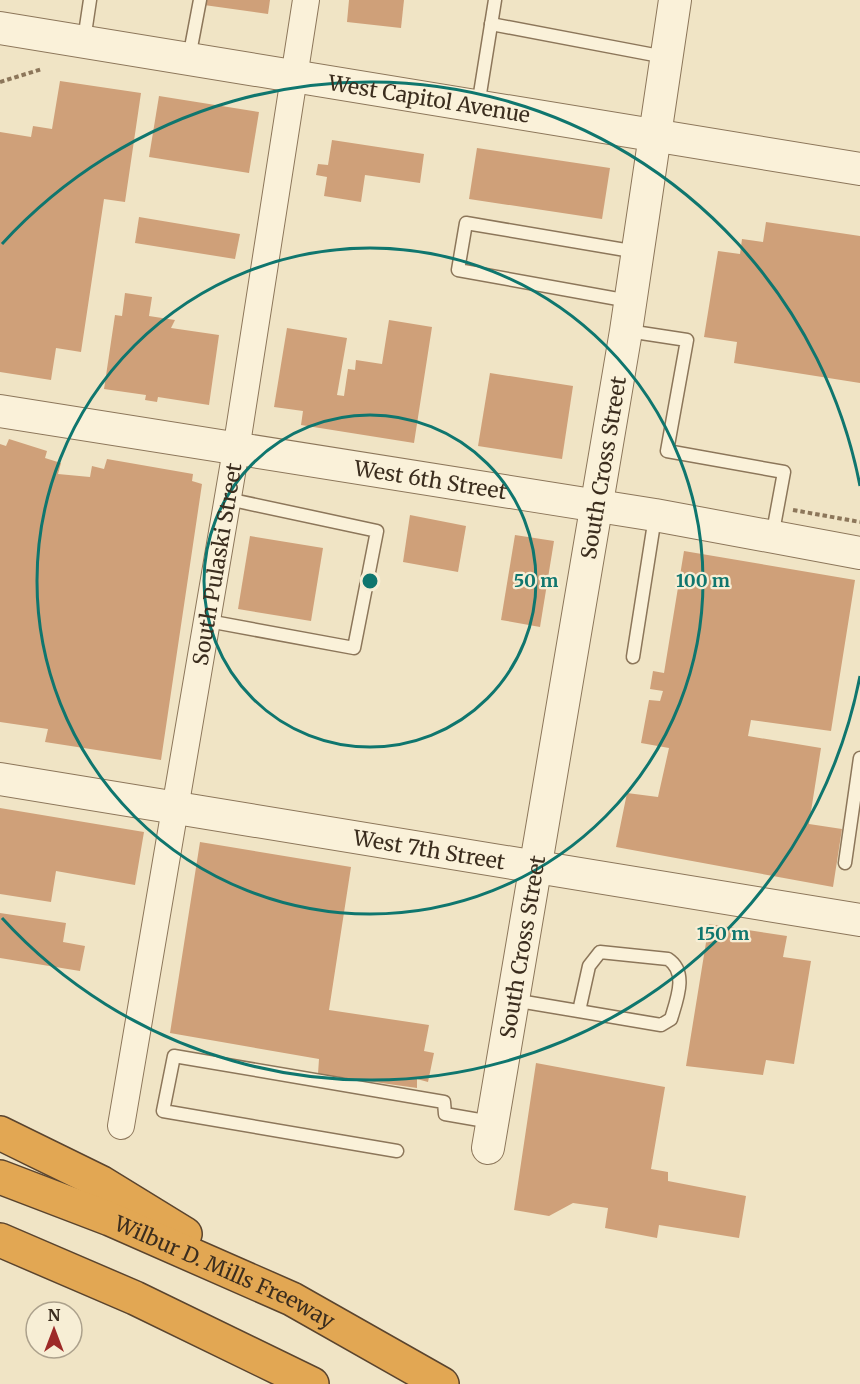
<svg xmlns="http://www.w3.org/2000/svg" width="860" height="1384" font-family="Merriweather,serif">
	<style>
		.building { fill: #cfa079 }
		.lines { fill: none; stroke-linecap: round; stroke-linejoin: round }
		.service-casing { stroke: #8c765a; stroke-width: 15 }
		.minor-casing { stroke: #8c765a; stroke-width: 28 }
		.tertiary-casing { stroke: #8c765a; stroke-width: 34 }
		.motorway-casing { stroke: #5a442e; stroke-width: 36 }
		.path { stroke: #8c765a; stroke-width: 4; stroke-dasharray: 4.5 3; stroke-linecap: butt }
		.service { stroke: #faf1d9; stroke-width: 12 }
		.minor { stroke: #faf1d9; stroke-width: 26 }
		.tertiary { stroke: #faf1d9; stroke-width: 32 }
		.motorway { stroke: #e2a753; stroke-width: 33 }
		.ring { fill: none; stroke: #0f766e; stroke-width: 3 }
		.labels { text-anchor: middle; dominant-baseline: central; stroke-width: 4.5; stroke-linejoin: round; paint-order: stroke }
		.street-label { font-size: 21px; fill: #3b2d1e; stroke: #f7eed5 }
		.centre { fill: #0f766e; stroke: #f7eed5; stroke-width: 3 }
		.ring-label { font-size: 18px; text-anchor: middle; font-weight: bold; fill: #0f766e; stroke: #f7eed5; stroke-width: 4.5; stroke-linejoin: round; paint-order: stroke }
	</style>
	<rect width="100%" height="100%" fill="#f0e4c5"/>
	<!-- building -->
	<g class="building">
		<polygon points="205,0 270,0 268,14 204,5"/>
		<polygon points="349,0 404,0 401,28 347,22"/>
		<polygon points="60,81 141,93 125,202 104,199 81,352 56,348 51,380 0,372 0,132 31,137 33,126 52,129"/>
		<polygon points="159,96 259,112 249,173 149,157"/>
		<polygon points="332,140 424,154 420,183 365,175 361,202 324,196 327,177 316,175 318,164 328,165"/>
		<polygon points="477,148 610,168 602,219 469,199"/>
		<polygon points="139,217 240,234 235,259 135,243"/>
		<polygon points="766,222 860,236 860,383 734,363 737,342 704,337 718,251 740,254 742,239 763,242"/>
		<polygon points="125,293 152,297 149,316 175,320 171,328 219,335 209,405 158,397 157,402 145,400 146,395 104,389 115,315 122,316"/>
		<polygon points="389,320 432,327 414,443 301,425 303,411 274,407 287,328 347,338 337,395 344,396 348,369 355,370 356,360 382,364"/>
		<polygon points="490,373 573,386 562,459 478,446"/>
		<polygon points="9,439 47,451 45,458 61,463 58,474 90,477 92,466 104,469 107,459 193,474 192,481 202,484 161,760 45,742 48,729 0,722 0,444 6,446"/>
		<polygon points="410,515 466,526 458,572 403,562"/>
		<polygon points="515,535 554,541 540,627 501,620"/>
		<polygon points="250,536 323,548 311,621 238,609"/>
		<polygon points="684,551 855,580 831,731 751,720 748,736 821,748 809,824 842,829 833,887 616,847 627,793 658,797 669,748 641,743 649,700 660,701 663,691 650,689 653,671 664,673"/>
		<polygon points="0,808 144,832 135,885 56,871 51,902 0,894"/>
		<polygon points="200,842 351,867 329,1010 429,1025 424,1051 434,1053 428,1082 417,1079 417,1088 318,1074 319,1059 170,1033"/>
		<polygon points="0,913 66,923 63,942 85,946 80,971 0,958"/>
		<polygon points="709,924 787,936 783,957 811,961 794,1064 766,1060 763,1075 686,1066"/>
		<polygon points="536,1063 665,1087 651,1169 668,1172 668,1181 746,1196 739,1238 659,1225 657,1238 605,1228 608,1208 573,1203 549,1216 514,1210"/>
	</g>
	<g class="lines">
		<defs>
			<g id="service">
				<polyline points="491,24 665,57"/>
				<polyline points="84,40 90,0"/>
				<polyline points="189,58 200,0"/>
				<polyline points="478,106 495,0"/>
				<polyline points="629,301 458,270 466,223 637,252"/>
				<polyline points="628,331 687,340 667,451 784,472 772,537"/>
				<polyline points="208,621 354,648 377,531 228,499"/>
				<polyline points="633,657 655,517"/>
				<polyline points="845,863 860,758"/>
				<path d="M 513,1000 L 661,1025 L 671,1019 C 677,999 688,972 668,959 L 600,952 L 589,966 L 579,1011"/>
				<polyline points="397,1151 163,1111 174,1056 444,1102 445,1114 491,1122"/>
			</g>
			<g id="minor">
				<path id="s1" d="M 121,1126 L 236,450 L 306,0"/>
			</g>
			<g id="tertiary">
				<path id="s2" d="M 0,28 L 860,169"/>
				<path id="s3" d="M 0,411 L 655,515 L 860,553"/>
				<path id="s4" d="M 0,779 L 860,920"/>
				<path id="s5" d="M 488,1148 L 626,331 L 675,0"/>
			</g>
			<g id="motorway">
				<polyline points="0,1133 102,1183 185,1234"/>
				<path id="s6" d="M 0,1177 L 110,1219 L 292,1299 L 442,1384"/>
				<polyline points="0,1240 135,1298 312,1384"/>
			</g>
		</defs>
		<!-- service casing -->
		<use href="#service" class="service-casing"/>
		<!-- minor casing -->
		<use href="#minor" class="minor-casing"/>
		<!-- tertiary casing -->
		<use href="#tertiary" class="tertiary-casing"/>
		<!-- motorway casing -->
		<use href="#motorway" class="motorway-casing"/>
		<!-- path -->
		<g class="path">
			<polyline points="0,82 42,69"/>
			<polyline points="793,510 860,522"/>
		</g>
		<!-- service -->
		<use href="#service" class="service"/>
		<!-- minor -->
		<use href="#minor" class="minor"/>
		<!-- tertiary -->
		<use href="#tertiary" class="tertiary"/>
		<!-- motorway -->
		<use href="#motorway" class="motorway"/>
	</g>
	<!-- distance rings -->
	<g class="ring">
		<circle cx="370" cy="581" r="166"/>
		<circle cx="370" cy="581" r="333"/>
		<path d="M860 676A499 499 0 0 1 2 918M2 244A499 499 0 0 1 860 486"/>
	</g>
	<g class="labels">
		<!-- street labels -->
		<g class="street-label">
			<text stroke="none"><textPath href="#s2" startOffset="435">West Capitol Avenue</textPath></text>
			<text stroke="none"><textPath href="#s5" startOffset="690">South Cross Street</textPath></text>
			<text stroke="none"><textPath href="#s3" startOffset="436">West 6th Street</textPath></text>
			<text stroke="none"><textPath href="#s1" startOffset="570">South Pulaski Street</textPath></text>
			<text stroke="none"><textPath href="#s4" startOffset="435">West 7th Street</textPath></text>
			<text stroke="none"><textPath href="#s5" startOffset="204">South Cross Street</textPath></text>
			<text stroke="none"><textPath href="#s6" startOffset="244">Wilbur D. Mills Freeway</textPath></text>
		</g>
	</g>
	<circle cx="370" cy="581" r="9" class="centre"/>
	<g class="ring-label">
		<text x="536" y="587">50 m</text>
		<text x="703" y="587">100 m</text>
		<text x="723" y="940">150 m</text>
	</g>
	<!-- north arrow -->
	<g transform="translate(54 1330)"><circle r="28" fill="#f7eed5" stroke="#aca18c" stroke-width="1.5"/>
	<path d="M0-4.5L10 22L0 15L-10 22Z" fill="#9d2a28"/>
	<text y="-9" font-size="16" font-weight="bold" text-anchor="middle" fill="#3b2d1e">N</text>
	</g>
</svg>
